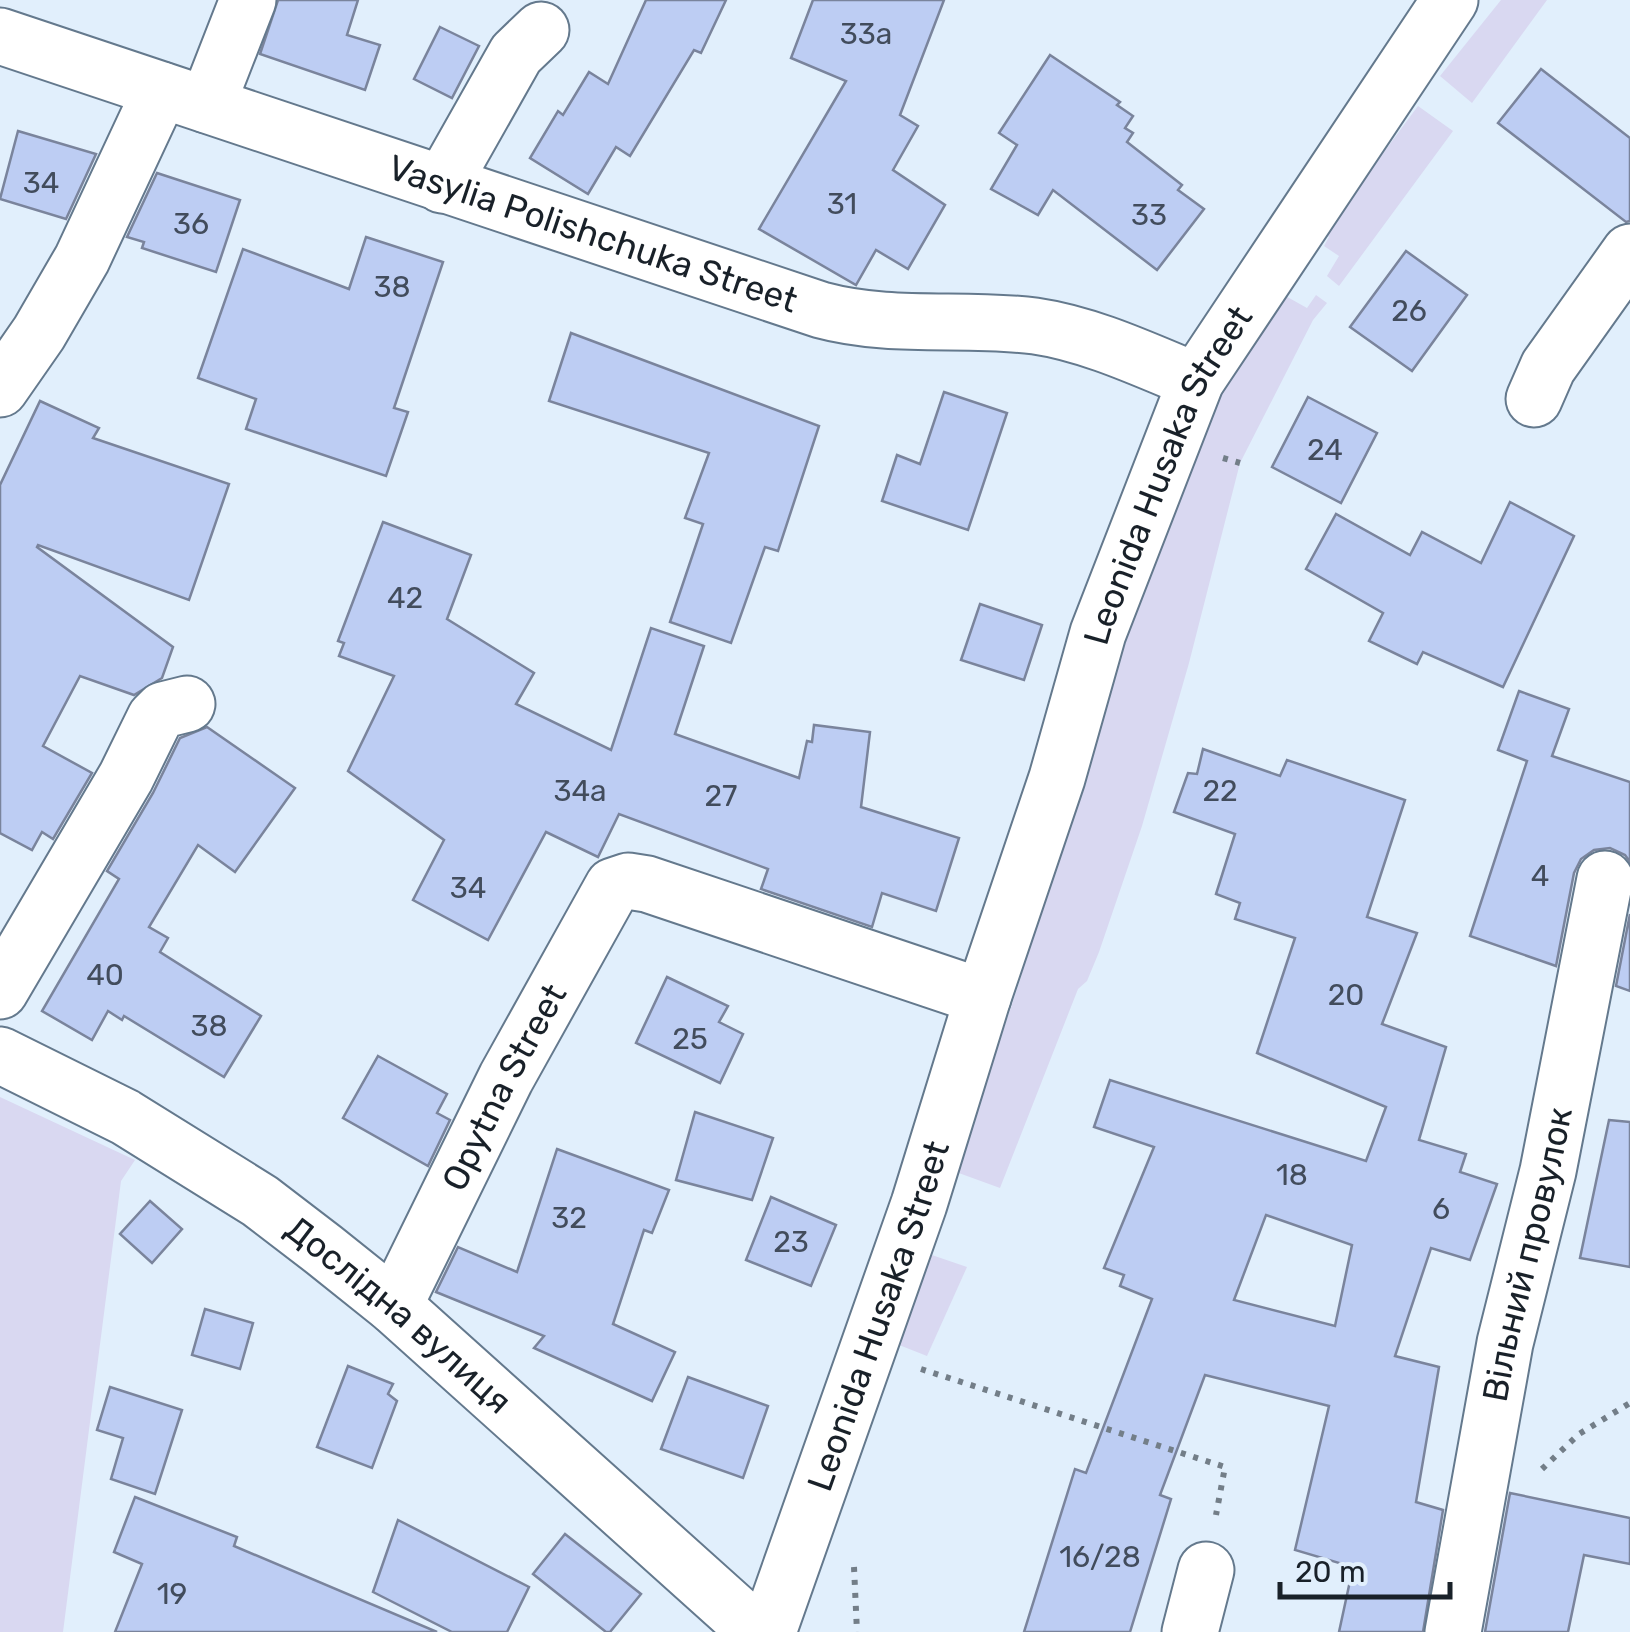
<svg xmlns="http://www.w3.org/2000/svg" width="1630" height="1632" font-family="Rubik,sans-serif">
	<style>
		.green { fill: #d9d8f1 }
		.building { fill: #bdcdf3; stroke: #7a849c; stroke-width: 2.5; fill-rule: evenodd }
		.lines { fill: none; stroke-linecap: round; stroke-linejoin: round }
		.minor-casing { stroke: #64798d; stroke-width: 59 }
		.path { stroke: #737e88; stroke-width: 6; stroke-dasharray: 5 8; stroke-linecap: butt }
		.minor { stroke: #fff; stroke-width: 55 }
		.labels { text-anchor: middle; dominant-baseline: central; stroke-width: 9; stroke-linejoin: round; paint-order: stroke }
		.number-label { font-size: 30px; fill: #424c5c }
		.street-label { font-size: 35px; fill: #192129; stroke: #e1effc }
	</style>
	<rect width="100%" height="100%" fill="#e1effc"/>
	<!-- green -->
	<g class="green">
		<polygon points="1501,0 1547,0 1472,103 1440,76"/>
		<polygon points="1418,106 1453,131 1339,286 1327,276 1339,256 1324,246 1329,237 1324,233"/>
		<polygon points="1282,294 1307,308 1316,295 1327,303 1313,320 1240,463 1189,663 1142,826 1099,952 1087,981 1078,989 1000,1188 956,1172 1021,977 1044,881 1121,629 1216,404"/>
		<polygon points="0,1097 135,1160 121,1181 63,1632 0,1632"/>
		<polygon points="926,1253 967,1267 927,1356 894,1343"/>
	</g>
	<!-- building -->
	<g class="building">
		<polygon points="278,0 358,0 347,35 380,45 365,90 260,54"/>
		<polygon points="646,0 726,0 701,53 694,50 630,156 616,147 588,194 530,158 558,111 563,115 589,72 608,84"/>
		<polygon points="813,0 944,0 900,115 918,126 893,170 945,205 908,269 876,250 856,285 759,229 846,81 791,58"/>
		<polygon points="440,27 479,46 452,98 414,79"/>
		<polygon points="1050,55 1120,102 1117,105 1133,116 1125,128 1133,133 1127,142 1182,185 1178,190 1204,209 1157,270 1053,190 1038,215 991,189 1017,145 999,133"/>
		<polygon points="1541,69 1630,138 1630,221 1626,222 1498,123"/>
		<polygon points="18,131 96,154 66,219 0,199"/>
		<polygon points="157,173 240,200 216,272 142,248 144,242 127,237"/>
		<polygon points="366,237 443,262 394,408 408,412 386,476 246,429 256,399 198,378 243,249 349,289"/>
		<polygon points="1406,251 1467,295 1412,371 1350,327"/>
		<polygon points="571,333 819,426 778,551 765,547 731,643 670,622 703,524 685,518 709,453 549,401"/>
		<polygon points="944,392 1007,413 968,530 882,501 897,455 920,464"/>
		<polygon points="1308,397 1377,433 1341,503 1272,467"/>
		<polygon points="40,401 99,428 93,438 229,484 189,600 38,545 37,547 173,647 162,678 134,695 80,676 43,746 92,773 53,839 42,832 32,850 0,833 0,485"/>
		<polygon points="1510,502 1574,536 1503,687 1423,652 1417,664 1369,641 1383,613 1306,569 1336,514 1410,555 1422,532 1481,563"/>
		<polygon points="383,522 471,555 447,619 534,673 516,704 611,750 651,628 704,646 675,734 799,778 807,741 812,742 814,725 870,732 861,807 959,838 936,911 882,893 872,927 761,889 768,869 619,814 598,857 546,832 488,940 413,900 444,840 348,771 394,676 339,656 344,643 338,641"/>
		<polygon points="980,604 1042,625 1024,680 961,660"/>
		<polygon points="1519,691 1569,709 1552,756 1630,782 1630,862 1625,855 1610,848 1594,850 1581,859 1574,873 1556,966 1470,936 1527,761 1498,750"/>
		<polygon points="207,727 295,788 235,872 198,845 149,927 168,938 160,952 261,1016 224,1077 124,1016 122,1020 108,1011 92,1040 42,1011 119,879 107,871 153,793 180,738"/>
		<path d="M 1203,749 L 1280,776 L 1287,760 L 1405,800 L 1367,917 L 1417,933 L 1382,1024 L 1446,1047 L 1419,1140 L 1466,1154 L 1460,1172 L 1497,1184 L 1470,1260 L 1431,1248 L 1395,1356 L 1439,1367 L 1416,1502 L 1443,1510 L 1423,1632 L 1339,1632 L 1353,1567 L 1295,1550 L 1329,1406 L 1205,1375 L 1160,1495 L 1171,1499 L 1130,1632 L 1024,1632 L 1075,1469 L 1086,1473 L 1152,1299 L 1120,1286 L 1124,1275 L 1104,1268 L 1154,1147 L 1094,1127 L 1110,1080 L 1366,1161 L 1386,1107 L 1257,1053 L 1295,938 L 1235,919 L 1240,903 L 1216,894 L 1235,834 L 1174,812 L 1188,773 L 1197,774 ZM 1266,1215 L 1352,1245 L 1335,1326 L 1234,1300 Z"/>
		<polygon points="1630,914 1630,991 1616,986"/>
		<polygon points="667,977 728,1006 719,1022 743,1034 720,1083 636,1043"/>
		<polygon points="378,1056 447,1094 437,1113 450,1120 428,1166 343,1118"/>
		<polygon points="695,1112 773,1138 752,1200 676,1180"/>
		<polygon points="1609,1120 1630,1122 1630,1267 1580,1258"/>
		<polygon points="557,1149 669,1190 652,1233 644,1230 613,1324 675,1352 652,1401 534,1348 544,1336 436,1292 458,1247 517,1272"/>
		<polygon points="771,1197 836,1225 811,1286 746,1260"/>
		<polygon points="150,1201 182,1229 152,1263 120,1234"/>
		<polygon points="205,1309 253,1323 240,1369 192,1355"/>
		<polygon points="348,1366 393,1384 388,1394 397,1401 372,1468 317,1447"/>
		<polygon points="688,1377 768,1406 743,1478 661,1449"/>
		<polygon points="110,1387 182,1410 155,1494 111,1479 123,1438 97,1430"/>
		<polygon points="1510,1493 1630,1518 1630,1564 1584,1555 1568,1632 1485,1632"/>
		<polygon points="135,1497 237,1537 234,1546 437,1632 115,1632 142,1564 114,1552"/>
		<polygon points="398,1520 529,1587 507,1632 452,1632 373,1592"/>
		<polygon points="565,1534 641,1594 610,1632 606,1632 533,1574"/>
	</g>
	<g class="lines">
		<defs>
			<g id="minor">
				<path id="s1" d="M 0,36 L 821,310 C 891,329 964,317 1035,326 C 1090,334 1145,360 1196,381"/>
				<polyline points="207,105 248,0"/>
				<polyline points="442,185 516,54 541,30"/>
				<polyline points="0,389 39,333 82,259 161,90"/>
				<polyline points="1534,399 1548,367 1630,252"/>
				<polyline points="0,991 126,777 155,718 163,710 187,704"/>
				<path id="s2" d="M 0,1055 L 125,1117 L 260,1201 L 324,1250 L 394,1306 L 757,1632"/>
				<path id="s3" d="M 394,1306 L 506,1078 L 613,886 L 628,881 L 647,884 L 983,997"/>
				<path id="s4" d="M 768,1632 L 919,1204 L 983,997 L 1057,778 L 1098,633 L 1196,381 L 1450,0"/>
				<polyline points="1190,1632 1206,1570"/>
				<path id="s5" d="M 1453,1632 L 1505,1343 L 1548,1171 L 1605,879"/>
			</g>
		</defs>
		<!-- minor casing -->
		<use href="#minor" class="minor-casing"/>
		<!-- path -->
		<g class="path">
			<polyline points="1223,458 1240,463"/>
			<polyline points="921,1369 1225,1467 1216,1515"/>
			<polyline points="1542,1469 1579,1434 1630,1403"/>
			<polyline points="854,1567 857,1632"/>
		</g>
		<!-- minor -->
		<use href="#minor" class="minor"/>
	</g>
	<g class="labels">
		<!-- number labels -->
		<g class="number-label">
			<text x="866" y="34">33а</text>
			<text x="41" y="183">34</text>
			<text x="842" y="204">31</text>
			<text x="1149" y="215">33</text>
			<text x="191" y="224">36</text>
			<text x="392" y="287">38</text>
			<text x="1409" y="311">26</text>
			<text x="1325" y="450">24</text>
			<text x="405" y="598">42</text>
			<text x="580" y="791">34а</text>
			<text x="1220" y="791">22</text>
			<text x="721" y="796">27</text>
			<text x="1540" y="876">4</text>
			<text x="468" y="888">34</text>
			<text x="105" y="975">40</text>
			<text x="1346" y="995">20</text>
			<text x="209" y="1026">38</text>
			<text x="690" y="1039">25</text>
			<text x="1292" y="1175">18</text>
			<text x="1441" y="1209">6</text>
			<text x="569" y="1218">32</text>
			<text x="791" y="1242">23</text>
			<text x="1100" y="1557">16/28</text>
			<text x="172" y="1594">19</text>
		</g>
		<!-- street labels -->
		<g class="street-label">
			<text stroke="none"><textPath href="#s1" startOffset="625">Vasylia Polishchuka Street</textPath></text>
			<text stroke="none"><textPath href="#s4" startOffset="1225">Leonida Husaka Street</textPath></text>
			<text stroke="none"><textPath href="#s3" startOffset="245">Opytna Street</textPath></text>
			<text stroke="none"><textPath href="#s5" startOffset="385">Вільний провулок</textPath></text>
			<text stroke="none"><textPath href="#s4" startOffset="335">Leonida Husaka Street</textPath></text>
			<text stroke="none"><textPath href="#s2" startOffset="478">Дослідна вулиця</textPath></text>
		</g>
	</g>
	<!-- scale -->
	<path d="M1280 1582v15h170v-15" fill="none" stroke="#192129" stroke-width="5"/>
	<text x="1295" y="1582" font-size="30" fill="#192129" stroke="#e1effc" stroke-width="8" paint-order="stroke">20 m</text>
</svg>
